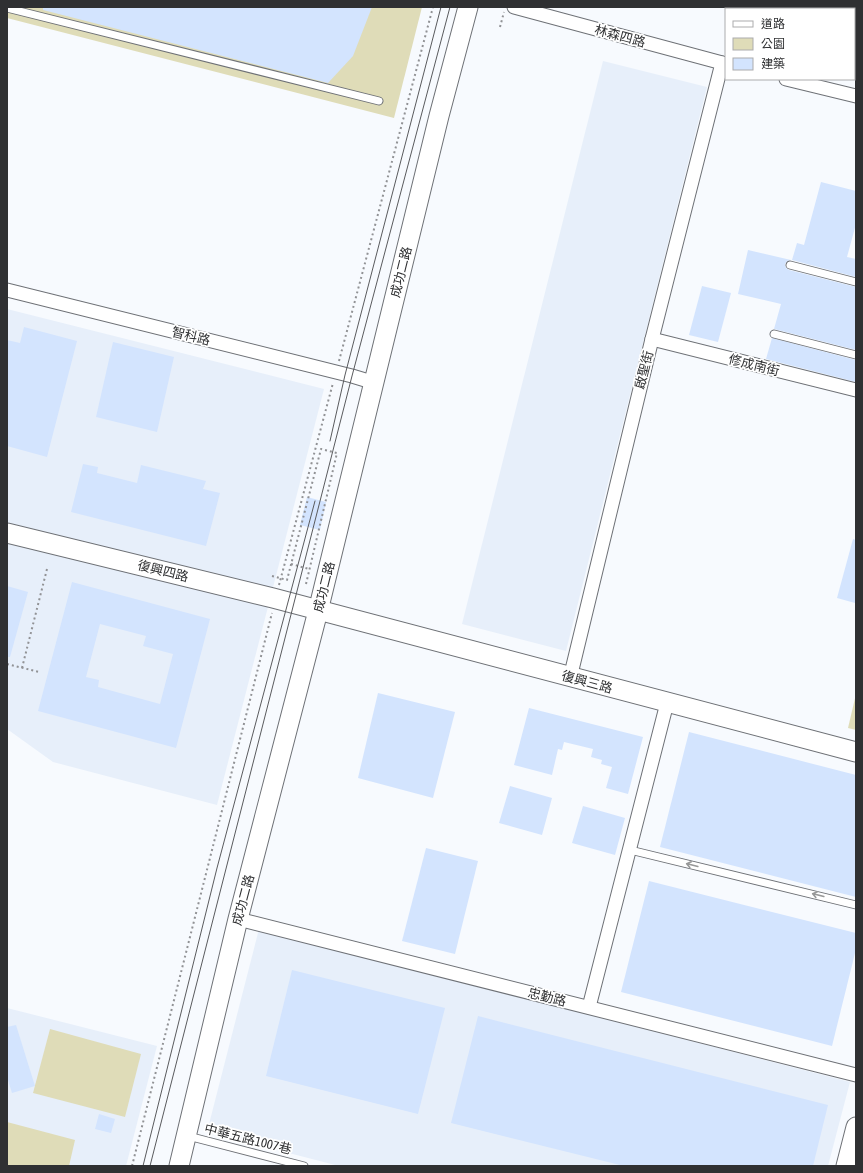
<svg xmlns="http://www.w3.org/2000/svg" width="863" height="1173" font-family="'Asap Condensed','Noto Sans TC',sans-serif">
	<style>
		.built { fill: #e7effa }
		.green { fill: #dfdcb8 }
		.building { fill: #d3e4fe; fill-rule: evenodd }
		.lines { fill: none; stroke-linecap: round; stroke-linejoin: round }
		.lane-casing { stroke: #6e7176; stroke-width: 9 }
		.street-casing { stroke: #6e7176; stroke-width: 15 }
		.secondary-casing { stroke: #6e7176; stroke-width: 21 }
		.path { stroke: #919295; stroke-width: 2; stroke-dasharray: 2 3; stroke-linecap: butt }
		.lane { stroke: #fff; stroke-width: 7 }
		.street { stroke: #fff; stroke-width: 13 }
		.secondary { stroke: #fff; stroke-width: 19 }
		.tram { stroke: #595a5d; stroke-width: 1 }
		.oneway { stroke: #979898 }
		.labels { text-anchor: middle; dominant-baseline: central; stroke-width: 3.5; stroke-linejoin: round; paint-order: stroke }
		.street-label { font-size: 13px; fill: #2f3032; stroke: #fff }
	</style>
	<rect width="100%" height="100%" fill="#f7fafe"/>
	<!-- built -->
	<g class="built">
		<polygon points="823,7 856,7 856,77 854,77 854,9 823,9"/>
		<polygon points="603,61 707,87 566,651 462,624"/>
		<polygon points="7,309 324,389 217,805 53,762 7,729"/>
		<polygon points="259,929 850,1082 828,1166 339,1166 207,1132"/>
		<polygon points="7,1008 157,1046 126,1166 7,1166"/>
	</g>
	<!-- green -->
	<g class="green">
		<polygon points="7,7 422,7 394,118 7,18"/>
		<polygon points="856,694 856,730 848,728"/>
		<polygon points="50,1029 141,1054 125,1117 33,1093"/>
		<polygon points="7,1122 75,1140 69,1166 7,1166"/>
	</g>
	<!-- building -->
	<g class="building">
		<polygon points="43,7 372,7 353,56 328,83 43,10"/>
		<polygon points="821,182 856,191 856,224 847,257 856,259 856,277 792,260 797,243 804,245"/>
		<polygon points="748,250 791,260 787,261 785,264 786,268 789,270 856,287 856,350 774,329 781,304 738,294"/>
		<polygon points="702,286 731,293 718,342 689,335"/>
		<polygon points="24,327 77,341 47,457 7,446 7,340 20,343"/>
		<polygon points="772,338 856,360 856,382 766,359"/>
		<polygon points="113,342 174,357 157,432 96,417"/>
		<polygon points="83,464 98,467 97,473 137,483 141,465 206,481 203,489 220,493 206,546 71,512"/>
		<polygon points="307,497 326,502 320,530 300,525"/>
		<polygon points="853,539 856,540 856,597 855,603 837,598"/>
		<path d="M 72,582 L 210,619 L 176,748 L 38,711 ZM 100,624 L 146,636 L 143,646 L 173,654 L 160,704 L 98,687 L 99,680 L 86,677 Z"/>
		<polygon points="7,586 28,592 10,657 7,657"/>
		<polygon points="378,693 455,712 433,798 358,778"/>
		<polygon points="529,708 643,737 628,794 606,788 612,767 601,764 602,760 591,757 593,749 564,742 562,750 558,749 552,775 514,765"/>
		<polygon points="689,732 856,775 856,897 660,847"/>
		<polygon points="510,786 552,798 542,835 499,823"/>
		<polygon points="583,806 625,818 615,855 572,843"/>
		<polygon points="426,848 478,861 455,954 402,941"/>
		<polygon points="649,881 856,933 856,949 832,1046 621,992"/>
		<polygon points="292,970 445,1008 418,1114 266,1076"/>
		<polygon points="478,1016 828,1105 813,1166 624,1166 451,1123"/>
		<polygon points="16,1025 35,1086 12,1093 7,1077 7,1027"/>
		<polygon points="99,1114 115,1119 111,1133 95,1129"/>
	</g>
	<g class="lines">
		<defs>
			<g id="lane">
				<polyline points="7,8 379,101"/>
				<polyline points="790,265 856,282"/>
				<polyline points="774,334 856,355"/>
				<polyline points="630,850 856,905"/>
				<polyline points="188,1136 304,1166"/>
			</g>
			<g id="street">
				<polyline points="514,7 726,64"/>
				<polyline points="786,79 856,96"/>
				<polyline points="7,290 352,376 375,383"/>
				<polyline points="652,339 856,390"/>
				<polyline points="570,678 652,339 722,63"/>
				<polyline points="238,919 856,1075"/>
				<polyline points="589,1007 667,703"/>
			</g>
			<g id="secondary">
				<polyline points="7,533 273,598 856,752"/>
				<polyline points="179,1166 238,919 318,611 439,116 468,7"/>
				<polyline points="846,1166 856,1127"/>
			</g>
		</defs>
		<!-- lane casing -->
		<use href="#lane" class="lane-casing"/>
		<!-- street casing -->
		<use href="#street" class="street-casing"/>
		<!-- secondary casing -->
		<use href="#secondary" class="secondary-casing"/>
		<!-- path -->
		<g class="path">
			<polyline points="500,27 504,12"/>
			<polyline points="854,77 856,77"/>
			<polyline points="339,361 433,7"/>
			<polyline points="291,564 309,569"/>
			<polyline points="272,576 287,580 321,449 337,453 306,584"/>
			<polyline points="279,585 333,383"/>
			<polyline points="7,664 39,672"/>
			<polyline points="22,668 47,569"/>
			<polyline points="132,1166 272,613"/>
		</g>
		<!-- lane -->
		<use href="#lane" class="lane"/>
		<!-- street -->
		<use href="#street" class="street"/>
		<!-- secondary -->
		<use href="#secondary" class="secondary"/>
		<!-- tram -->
		<g class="tram">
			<polyline points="330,441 345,375 441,7"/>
			<polyline points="143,1166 217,868 315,501"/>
			<polyline points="150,1166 352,376 450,7"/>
		</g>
	</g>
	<!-- one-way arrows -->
	<defs><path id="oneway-shaft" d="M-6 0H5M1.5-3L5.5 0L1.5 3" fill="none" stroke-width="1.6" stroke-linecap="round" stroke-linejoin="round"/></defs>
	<g class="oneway">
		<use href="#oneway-shaft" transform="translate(692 865) rotate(-166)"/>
		<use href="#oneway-shaft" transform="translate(818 895) rotate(-166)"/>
	</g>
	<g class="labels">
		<!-- street labels -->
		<g class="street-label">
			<text transform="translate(620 36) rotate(15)">林森四路</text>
			<text transform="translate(401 272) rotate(-76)">成功二路</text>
			<text transform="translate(191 336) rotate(14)">智科路</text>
			<text transform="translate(754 365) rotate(14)">修成南街</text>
			<text transform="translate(644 370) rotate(-76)">啟聖街</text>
			<text transform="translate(163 571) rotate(14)">復興四路</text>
			<text transform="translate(324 587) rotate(-76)">成功二路</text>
			<text transform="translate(587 682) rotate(15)">復興三路</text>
			<text transform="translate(243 900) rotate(-75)">成功二路</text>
			<text transform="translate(547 997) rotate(14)">忠勤路</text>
			<text transform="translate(248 1139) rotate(14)">中華五路1007巷</text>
		</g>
	</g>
	<!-- border -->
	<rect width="863" height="1173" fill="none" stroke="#2f3032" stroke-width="16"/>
	<!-- legend -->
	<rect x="725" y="8" width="130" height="72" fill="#ffffff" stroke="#acacad"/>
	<rect x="733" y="21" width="20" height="6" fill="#ffffff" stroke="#acacad"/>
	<text x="761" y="28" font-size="12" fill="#2f3032">道路</text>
	<rect x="733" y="38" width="20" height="12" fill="#dfdcb8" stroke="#acacad"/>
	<text x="761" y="48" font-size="12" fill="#2f3032">公園</text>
	<rect x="733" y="58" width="20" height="12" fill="#d3e4fe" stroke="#acacad"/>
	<text x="761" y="68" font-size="12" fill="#2f3032">建築</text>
</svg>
